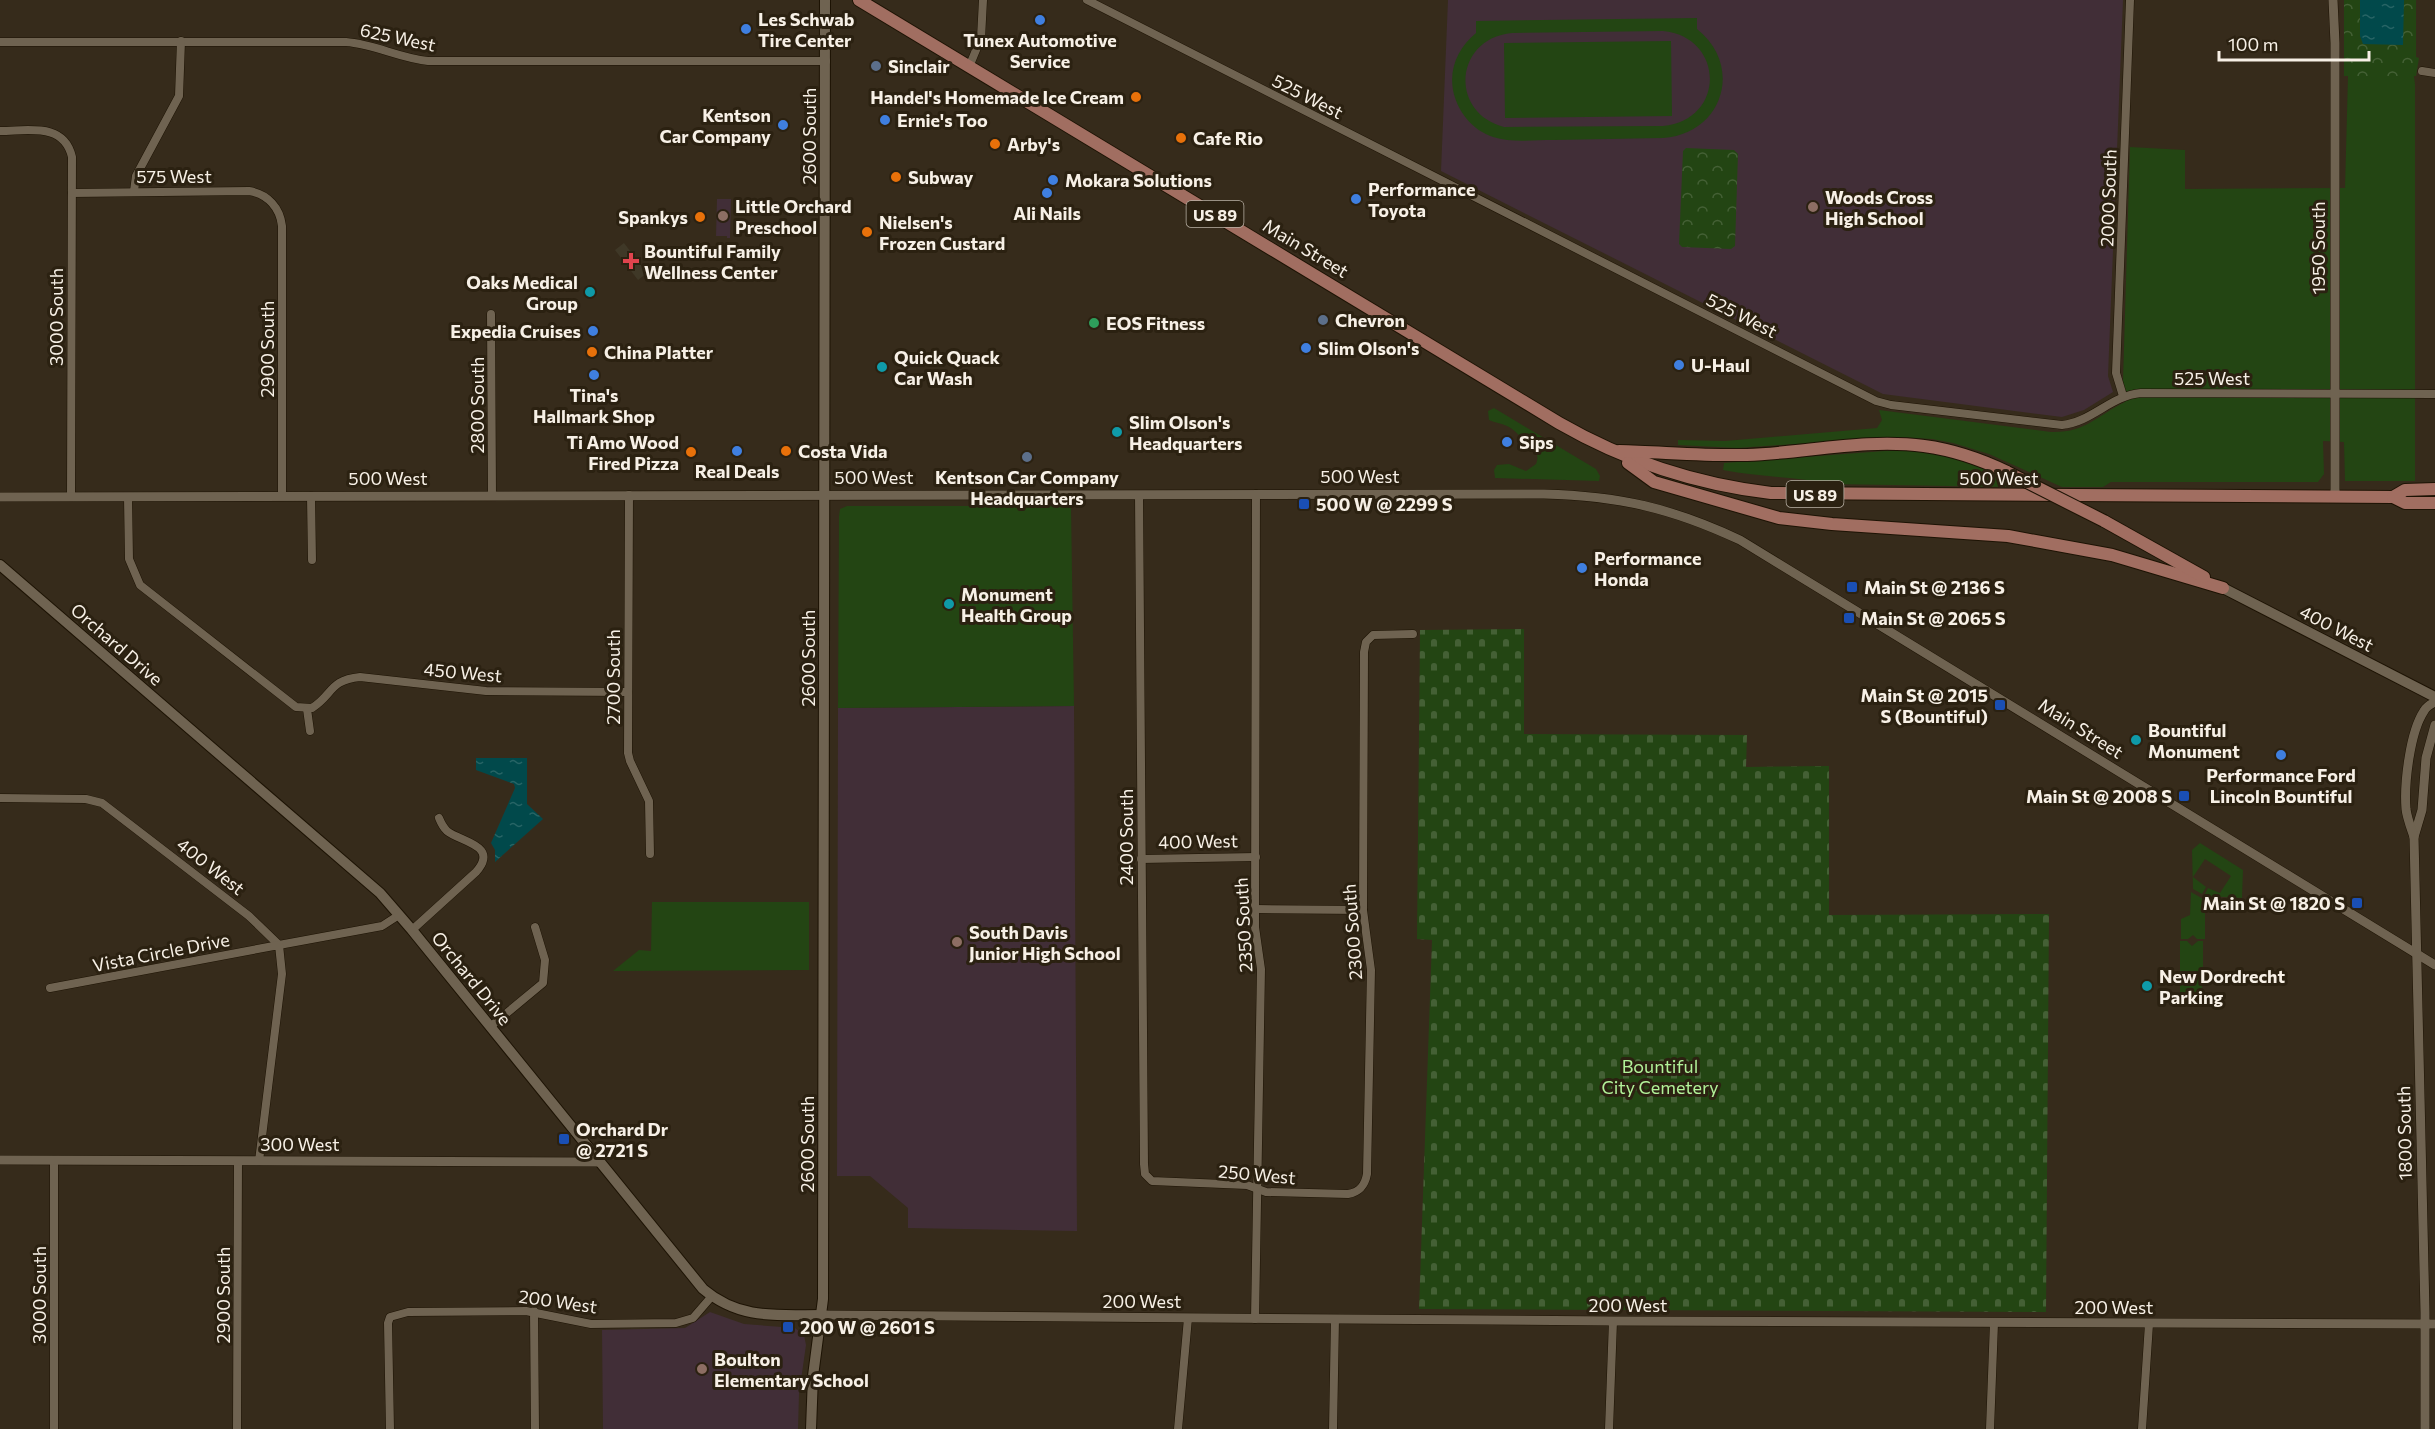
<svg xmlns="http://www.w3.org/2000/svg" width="2435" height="1429" font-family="Commissioner,sans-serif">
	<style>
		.education { fill: #412e37 }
		.medical { fill: #3f3827 }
		.grass { fill: #234513; fill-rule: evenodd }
		.cemetery { fill: url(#cemetery-stones) }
		.park { fill: url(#park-crowns) }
		.water { fill: url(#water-ripples) }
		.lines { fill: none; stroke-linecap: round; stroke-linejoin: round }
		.minor-casing { stroke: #1d1304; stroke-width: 9 }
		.tertiary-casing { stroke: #1d1304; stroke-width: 10 }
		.secondary-casing { stroke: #1d1304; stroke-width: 12 }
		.primary-casing { stroke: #1d1304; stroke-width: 14 }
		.minor { stroke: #6f6351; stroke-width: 8 }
		.tertiary { stroke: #6f6351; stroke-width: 9 }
		.secondary { stroke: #6f6351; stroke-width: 10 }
		.primary { stroke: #a16e61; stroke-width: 12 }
		.primary-bridge-casing { stroke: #1d1304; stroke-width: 14; stroke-linecap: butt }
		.primary-bridge { stroke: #a16e61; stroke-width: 12 }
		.shop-dot { fill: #3f7fe0; stroke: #2b2111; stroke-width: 2 }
		.service-dot { fill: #5c6f8a; stroke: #2b2111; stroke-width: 2 }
		.food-dot { fill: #e8710a; stroke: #2b2111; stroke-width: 2 }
		.education-dot { fill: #8d6e63; stroke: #2b2111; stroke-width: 2 }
		.health-dot { fill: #e0444e; stroke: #2b2111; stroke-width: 2 }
		.culture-dot { fill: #0f9aa8; stroke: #2b2111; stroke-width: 2 }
		.leisure-dot { fill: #2e9e5b; stroke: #2b2111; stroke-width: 2 }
		.transit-dot { fill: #1a4fb4; stroke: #2b2111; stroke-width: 2 }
		.labels { text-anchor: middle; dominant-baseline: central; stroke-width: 6; stroke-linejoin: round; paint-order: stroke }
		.shield { fill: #2b2111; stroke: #bab2a6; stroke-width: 1.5 }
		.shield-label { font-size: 16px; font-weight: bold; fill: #f7f0e6 }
		.poi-label { font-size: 18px; font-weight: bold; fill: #f7f0e6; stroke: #2b2111; text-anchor: start }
		.street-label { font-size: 18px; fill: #f7f0e6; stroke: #2b2111 }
		.park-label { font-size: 18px; fill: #b2f299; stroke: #2b2111 }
	</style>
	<defs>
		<pattern id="cemetery-stones" width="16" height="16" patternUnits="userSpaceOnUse" patternTransform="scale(1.5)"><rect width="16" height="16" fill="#234513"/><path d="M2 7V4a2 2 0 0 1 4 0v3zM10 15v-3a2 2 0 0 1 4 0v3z" fill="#446035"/></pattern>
		<pattern id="park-crowns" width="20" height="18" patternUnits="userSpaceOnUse" patternTransform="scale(1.5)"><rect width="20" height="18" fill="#234513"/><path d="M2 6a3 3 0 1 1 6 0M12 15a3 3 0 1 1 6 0" fill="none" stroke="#446035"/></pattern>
		<pattern id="water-ripples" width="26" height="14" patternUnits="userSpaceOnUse" patternTransform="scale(1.5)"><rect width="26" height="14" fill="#01494b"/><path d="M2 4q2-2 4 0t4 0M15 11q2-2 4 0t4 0" fill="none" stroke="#276465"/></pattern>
	</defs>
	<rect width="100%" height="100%" fill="#362b1b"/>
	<!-- education -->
	<g class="education">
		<polygon points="1448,0 2123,0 2108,376 2113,392 2084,410 2062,417 1883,394 1441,171"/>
		<polygon points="717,199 731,199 730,238 727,238 727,236 716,236"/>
		<polygon points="1074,706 1077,1231 908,1228 908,1208 870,1176 837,1176 838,708"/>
		<polygon points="710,1312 744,1324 795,1328 804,1335 806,1345 799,1394 798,1429 603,1429 602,1330 685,1328"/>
	</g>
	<!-- medical -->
	<polygon class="medical" points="624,243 647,273 638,280 615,250"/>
	<!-- grass -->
	<g class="grass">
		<path d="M 1697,18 L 1697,29 C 1744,66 1723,134 1663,138 C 1626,139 1590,139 1553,140 C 1533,140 1511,143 1493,137 C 1472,130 1457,111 1453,90 C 1449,67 1459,47 1476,33 L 1476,21 ZM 1663,31 C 1725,37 1726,120 1663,126 L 1504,127 C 1448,112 1455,38 1512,33 Z"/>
		<polygon points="1671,41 1672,116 1505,118 1504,43"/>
		<path d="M 2348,76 L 2414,76 L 2415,84 L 2415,481 L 2345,481 L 2344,442 L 2323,441 L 2324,474 L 2318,482 L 2111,482 L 2103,487 L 2062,487 L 1989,454 L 1953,443 L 1932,439 L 1896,437 L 1737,448 L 1678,445 L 1678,440 L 1725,441 L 1877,428 L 1882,420 L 1879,410 L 2051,432 C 2086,433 2096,416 2125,402 L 2123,381 L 2130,147 L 2185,150 L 2185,189 L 2345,188 Z"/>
		<path d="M 1494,408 L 1596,469 L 1600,476 L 1599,481 L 1495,478 L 1494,470 L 1497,465 L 1509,464 L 1526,471 L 1536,464 C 1541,451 1532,450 1525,442 C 1519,435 1515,430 1507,426 C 1501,423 1495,423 1489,420 L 1488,411 Z"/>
		<path d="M 1898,450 C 1936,452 1976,458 2008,480 L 2008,487 L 1831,484 C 1796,477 1759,477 1723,470 L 1724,463 Z"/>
		<polygon points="847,506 1071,506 1074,706 838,708 839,516 840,509"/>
		<polygon points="2200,843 2243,870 2242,898 2204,896 2208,888 2220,893 2231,876 2205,859 2193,877 2206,887 2202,894 2193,889 2192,850"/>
		<polygon points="2191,892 2205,900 2205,939 2197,939 2193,935 2188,939 2181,939 2181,919 2190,915"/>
		<polygon points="652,902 809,902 809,970 613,971 639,950 651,951"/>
		<polygon points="2180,941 2187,941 2192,946 2198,941 2203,941 2203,972 2180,971"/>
		<rect x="2180" y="976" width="22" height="25"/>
	</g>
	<!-- cemetery -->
	<polygon class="cemetery" points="1524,629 1524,734 1747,735 1746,767 1829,766 1829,915 2049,914 2046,1312 1419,1309 1432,940 1417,939 1420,630"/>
	<!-- park -->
	<g class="park">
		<polygon points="2344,0 2416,0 2416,57 2419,58 2416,76 2344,76"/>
		<polygon points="1686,148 1734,150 1738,154 1735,246 1731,249 1682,247 1679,244 1683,151"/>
	</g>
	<!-- water -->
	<g class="water">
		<polygon points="2360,0 2404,0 2403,45 2363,44 2360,36"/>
		<polygon points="476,758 527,758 527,804 543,819 495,862 495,850 491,843 515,788 514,784 476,770"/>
	</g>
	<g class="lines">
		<defs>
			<g id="minor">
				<path d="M 1087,0 L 1876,401 L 1891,405 L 2062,425 C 2092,422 2110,396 2141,393 L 2435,394"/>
				<path d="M 0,42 L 346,42 C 374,44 399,58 428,61 L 826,61"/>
				<polyline points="969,67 981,38 983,0"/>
				<polyline points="2422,71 2435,73"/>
				<path d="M 0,131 C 28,131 64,122 72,157 L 71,497"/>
				<polyline points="134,191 136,176 179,96 181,41"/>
				<path d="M 72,193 L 249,191 C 268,194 280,208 282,226 L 282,496"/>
				<polyline points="491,314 492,496"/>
				<polyline points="2123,396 2116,373 2130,0"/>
				<polyline points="629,495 628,753 630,761 649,801 650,854"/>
				<path d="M 1139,495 L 1144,1164 L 1145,1174 L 1152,1181 L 1247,1185 L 1266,1192 L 1348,1194 C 1360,1192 1365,1185 1367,1174 L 1371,970 L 1363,910 L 1364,652 L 1366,642 L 1373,635 L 1413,634"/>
				<polyline points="311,496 312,560"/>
				<path d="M 128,497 L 129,559 L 140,585 L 296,707 L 312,708 C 333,695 329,680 360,677 L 486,691 L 628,692"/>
				<polyline points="307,709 310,731"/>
				<polyline points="0,798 86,799 102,803 249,916 279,945 382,926 399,915"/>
				<polyline points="1141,859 1256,857"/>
				<polyline points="1256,909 1363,910"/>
				<path d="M 412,930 L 476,872 C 500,845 460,842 447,831 C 443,827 441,823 439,818"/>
				<polyline points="50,988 279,945 282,974 259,1161"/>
				<polyline points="490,1027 543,983 545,960 535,927"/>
				<polyline points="534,1311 535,1429"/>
				<polyline points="1255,1319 1261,969 1255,927 1256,494"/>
				<polyline points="54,1429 54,1160"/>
				<polyline points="237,1429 238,1161"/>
				<polyline points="390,1429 388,1323 390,1317 408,1312 526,1311 591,1324 676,1323 693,1318 712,1296"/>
				<polyline points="1178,1429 1188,1318"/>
				<polyline points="1333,1429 1335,1319"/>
				<polyline points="1609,1429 1613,1321"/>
				<polyline points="1990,1429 1994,1323"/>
				<polyline points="2142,1429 2149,1324"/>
			</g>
			<g id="tertiary">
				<polyline points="2333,0 2335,43 2335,496"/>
				<path d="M 0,497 L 1544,494 C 1619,496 1672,508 1740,540 L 2435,965"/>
				<polyline points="2414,837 2422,810 2426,758 2435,725"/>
				<polyline points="0,1160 599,1162"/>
				<polyline points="822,1315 1613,1321 2435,1324"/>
				<path d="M 2425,1429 L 2425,1312 L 2414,837 C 2411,828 2407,818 2406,809 C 2404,783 2410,732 2424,711 C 2426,707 2431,704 2435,702"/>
			</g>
			<g id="secondary">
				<path d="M 0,565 L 380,893 L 412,930 L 703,1289 C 740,1320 776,1315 822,1315"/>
				<polyline points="2223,588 2435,697"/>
				<polyline points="811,1429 813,1376 823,1299 825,0"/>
			</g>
			<g id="primary">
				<path d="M 859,0 L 1559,423 C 1625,461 1695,484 1771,493 L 2393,497 L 2405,503 L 2435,503"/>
				<path d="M 1619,451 C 1661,452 1704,456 1747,455 C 1805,453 1866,438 1924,446 C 1954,450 1980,459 2007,472"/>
				<polyline points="1628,463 1654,482 1779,518 1832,524 2008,536 2112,555 2223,588"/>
				<polyline points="2393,497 2405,490 2435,489"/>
				<polyline points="2104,521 2204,577"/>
			</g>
		</defs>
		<!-- minor casing -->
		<use href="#minor" class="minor-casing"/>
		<!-- tertiary casing -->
		<use href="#tertiary" class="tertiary-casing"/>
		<!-- secondary casing -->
		<use href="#secondary" class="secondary-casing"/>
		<!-- primary casing -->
		<use href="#primary" class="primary-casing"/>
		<!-- minor -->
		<use href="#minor" class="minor"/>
		<!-- tertiary -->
		<use href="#tertiary" class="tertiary"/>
		<!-- secondary -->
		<use href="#secondary" class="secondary"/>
		<!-- primary -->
		<use href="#primary" class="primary"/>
		<defs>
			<polyline id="primary-bridge" points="2007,472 2104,521"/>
		</defs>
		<!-- primary-bridge casing -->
		<use href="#primary-bridge" class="primary-bridge-casing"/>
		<!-- primary-bridge -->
		<use href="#primary-bridge" class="primary-bridge"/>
	</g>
	<!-- markers -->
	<g class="shop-dot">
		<circle cx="1040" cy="20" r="6"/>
		<circle cx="746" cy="29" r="6"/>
		<circle cx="885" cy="120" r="6"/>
		<circle cx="783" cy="125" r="6"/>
		<circle cx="1053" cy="180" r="6"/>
		<circle cx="1047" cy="193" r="6"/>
		<circle cx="1356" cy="199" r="6"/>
		<circle cx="593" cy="331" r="6"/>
		<circle cx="1306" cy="348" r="6"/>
		<circle cx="1679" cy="365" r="6"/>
		<circle cx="594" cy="375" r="6"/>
		<circle cx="1507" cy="442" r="6"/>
		<circle cx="737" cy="451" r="6"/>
		<circle cx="1582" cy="568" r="6"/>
		<circle cx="2281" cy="755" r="6"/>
	</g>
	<g class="service-dot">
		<circle cx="876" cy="66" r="6"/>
		<circle cx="1323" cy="320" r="6"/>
		<circle cx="1027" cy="457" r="6"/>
	</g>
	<g class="food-dot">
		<circle cx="1136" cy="97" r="6"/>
		<circle cx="1181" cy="138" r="6"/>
		<circle cx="995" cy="144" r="6"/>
		<circle cx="896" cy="177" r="6"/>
		<circle cx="700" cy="217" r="6"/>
		<circle cx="867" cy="232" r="6"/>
		<circle cx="592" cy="352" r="6"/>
		<circle cx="786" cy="451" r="6"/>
		<circle cx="691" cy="452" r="6"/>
	</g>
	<g class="education-dot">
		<circle cx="1813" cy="207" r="6"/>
		<circle cx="723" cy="216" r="6"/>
		<circle cx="957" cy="942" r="6"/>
		<circle cx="702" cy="1369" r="6"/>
	</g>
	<path class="health-dot" d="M628 252h6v6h6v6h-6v6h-6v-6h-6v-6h6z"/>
	<g class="culture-dot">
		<circle cx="590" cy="292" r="6"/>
		<circle cx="882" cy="367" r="6"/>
		<circle cx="1117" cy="432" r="6"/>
		<circle cx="949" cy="604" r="6"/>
		<circle cx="2136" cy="740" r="6"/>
		<circle cx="2147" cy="986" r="6"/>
	</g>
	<circle class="leisure-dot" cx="1094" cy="323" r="6"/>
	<g class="transit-dot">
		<rect x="1298" y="498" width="12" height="12" rx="3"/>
		<rect x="1846" y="581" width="12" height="12" rx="3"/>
		<rect x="1843" y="612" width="12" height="12" rx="3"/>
		<rect x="1994" y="699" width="12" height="12" rx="3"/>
		<rect x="2178" y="790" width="12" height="12" rx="3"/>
		<rect x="2351" y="897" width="12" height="12" rx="3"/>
		<rect x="558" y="1133" width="12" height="12" rx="3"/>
		<rect x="782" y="1321" width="12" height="12" rx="3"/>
	</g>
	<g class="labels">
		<!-- shield labels -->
		<g class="shield">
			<rect x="1186.5" y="201" width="57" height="26" rx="4.5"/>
			<rect x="1786.5" y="481" width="57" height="26" rx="4.5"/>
		</g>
		<g class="shield-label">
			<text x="1215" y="214">US 89</text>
			<text x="1815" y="494">US 89</text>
		</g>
		<!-- poi labels -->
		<g class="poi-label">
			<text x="758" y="19">Les Schwab<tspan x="758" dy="21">Tire Center</tspan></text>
			<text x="1040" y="40" text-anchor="middle">Tunex Automotive<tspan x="1040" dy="21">Service</tspan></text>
			<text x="888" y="66">Sinclair</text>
			<text x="1124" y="97" text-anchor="end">Handel's Homemade Ice Cream</text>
			<text x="771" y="115" text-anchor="end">Kentson<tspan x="771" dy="21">Car Company</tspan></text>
			<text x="897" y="120">Ernie's Too</text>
			<text x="1193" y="138">Cafe Rio</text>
			<text x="1007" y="144">Arby's</text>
			<text x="908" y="177">Subway</text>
			<text x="1065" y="180">Mokara Solutions</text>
			<text x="1368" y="189">Performance<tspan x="1368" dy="21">Toyota</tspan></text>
			<text x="1825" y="197">Woods Cross<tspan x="1825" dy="21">High School</tspan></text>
			<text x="735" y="206">Little Orchard<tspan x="735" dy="21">Preschool</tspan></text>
			<text x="1047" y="213" text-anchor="middle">Ali Nails</text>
			<text x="688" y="217" text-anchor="end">Spankys</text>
			<text x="879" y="222">Nielsen's<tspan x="879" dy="21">Frozen Custard</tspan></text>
			<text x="644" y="251">Bountiful Family<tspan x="644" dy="21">Wellness Center</tspan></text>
			<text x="578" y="282" text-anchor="end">Oaks Medical<tspan x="578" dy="21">Group</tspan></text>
			<text x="1335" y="320">Chevron</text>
			<text x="1106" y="323">EOS Fitness</text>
			<text x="581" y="331" text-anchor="end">Expedia Cruises</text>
			<text x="1318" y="348">Slim Olson's</text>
			<text x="604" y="352">China Platter</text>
			<text x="894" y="357">Quick Quack<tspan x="894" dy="21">Car Wash</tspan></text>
			<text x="1691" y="365">U-Haul</text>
			<text x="594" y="395" text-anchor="middle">Tina's<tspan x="594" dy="21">Hallmark Shop</tspan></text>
			<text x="1129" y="422">Slim Olson's<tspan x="1129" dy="21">Headquarters</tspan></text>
			<text x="679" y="442" text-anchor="end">Ti Amo Wood<tspan x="679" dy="21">Fired Pizza</tspan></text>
			<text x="1519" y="442">Sips</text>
			<text x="798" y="451">Costa Vida</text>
			<text x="737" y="471" text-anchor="middle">Real Deals</text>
			<text x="1027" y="477" text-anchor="middle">Kentson Car Company<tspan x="1027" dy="21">Headquarters</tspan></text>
			<text x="1316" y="504">500 W @ 2299 S</text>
			<text x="1594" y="558">Performance<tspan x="1594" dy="21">Honda</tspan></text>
			<text x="1864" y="587">Main St @ 2136 S</text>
			<text x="961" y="594">Monument<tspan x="961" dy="21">Health Group</tspan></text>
			<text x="1861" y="618">Main St @ 2065 S</text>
			<text x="1988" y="695" text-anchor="end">Main St @ 2015<tspan x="1988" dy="21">S (Bountiful)</tspan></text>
			<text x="2148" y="730">Bountiful<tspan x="2148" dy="21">Monument</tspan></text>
			<text x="2281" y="775" text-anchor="middle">Performance Ford<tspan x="2281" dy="21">Lincoln Bountiful</tspan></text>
			<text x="2172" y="796" text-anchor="end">Main St @ 2008 S</text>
			<text x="2345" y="903" text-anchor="end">Main St @ 1820 S</text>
			<text x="969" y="932">South Davis<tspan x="969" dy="21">Junior High School</tspan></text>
			<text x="2159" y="976">New Dordrecht<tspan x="2159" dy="21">Parking</tspan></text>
			<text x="576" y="1129">Orchard Dr<tspan x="576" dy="21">@ 2721 S</tspan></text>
			<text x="800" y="1327">200 W @ 2601 S</text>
			<text x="714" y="1359">Boulton<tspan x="714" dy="21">Elementary School</tspan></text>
		</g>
		<!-- street labels -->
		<g class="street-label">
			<text transform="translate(398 37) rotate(12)">625 West</text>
			<text transform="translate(1308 96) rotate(27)">525 West</text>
			<text transform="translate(809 136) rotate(-90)">2600 South</text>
			<text x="174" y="176">575 West</text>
			<text transform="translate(2108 198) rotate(-88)">2000 South</text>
			<text transform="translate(1306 248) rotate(31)">Main Street</text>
			<text transform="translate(2318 248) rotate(-90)">1950 South</text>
			<text transform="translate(1742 315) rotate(27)">525 West</text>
			<text transform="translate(56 317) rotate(-90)">3000 South</text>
			<text transform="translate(267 349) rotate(-90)">2900 South</text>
			<text x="2212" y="378">525 West</text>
			<text transform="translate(477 405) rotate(-90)">2800 South</text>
			<text x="1360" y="476">500 West</text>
			<text x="874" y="477">500 West</text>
			<text x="388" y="478">500 West</text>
			<text x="1999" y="478">500 West</text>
			<text transform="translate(2337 628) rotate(27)">400 West</text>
			<text transform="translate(117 644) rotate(41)">Orchard Drive</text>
			<text transform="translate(808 658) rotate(-90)">2600 South</text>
			<text transform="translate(463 672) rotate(5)">450 West</text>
			<text transform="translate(613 677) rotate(-90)">2700 South</text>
			<text transform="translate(2081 728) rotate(32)">Main Street</text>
			<text transform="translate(1126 837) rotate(-90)">2400 South</text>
			<text transform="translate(1198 841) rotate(-1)">400 West</text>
			<text transform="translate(211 866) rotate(38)">400 West</text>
			<text transform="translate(1243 925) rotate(-93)">2350 South</text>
			<text transform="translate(1352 932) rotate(-94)">2300 South</text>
			<text transform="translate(161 952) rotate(-11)">Vista Circle Drive</text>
			<text transform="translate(472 978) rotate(51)">Orchard Drive</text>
			<text transform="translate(2404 1133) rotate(-91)">1800 South</text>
			<text x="300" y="1144">300 West</text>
			<text transform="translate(807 1144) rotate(-90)">2600 South</text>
			<text transform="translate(1257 1174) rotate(5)">250 West</text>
			<text transform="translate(39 1295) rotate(-90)">3000 South</text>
			<text transform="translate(223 1295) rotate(-90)">2900 South</text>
			<text transform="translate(558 1301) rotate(8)">200 West</text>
			<text x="1142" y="1301">200 West</text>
			<text x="1628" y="1305">200 West</text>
			<text x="2114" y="1307">200 West</text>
		</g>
		<!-- park labels -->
		<g class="park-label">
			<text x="1660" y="1066">Bountiful<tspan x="1660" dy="21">City Cemetery</tspan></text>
		</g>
	</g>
	<!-- scale -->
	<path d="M2219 51v9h150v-9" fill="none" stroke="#f7f0e6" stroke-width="3"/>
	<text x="2228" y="51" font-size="18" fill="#f7f0e6" stroke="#2b2111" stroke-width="4.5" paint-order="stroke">100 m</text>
</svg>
